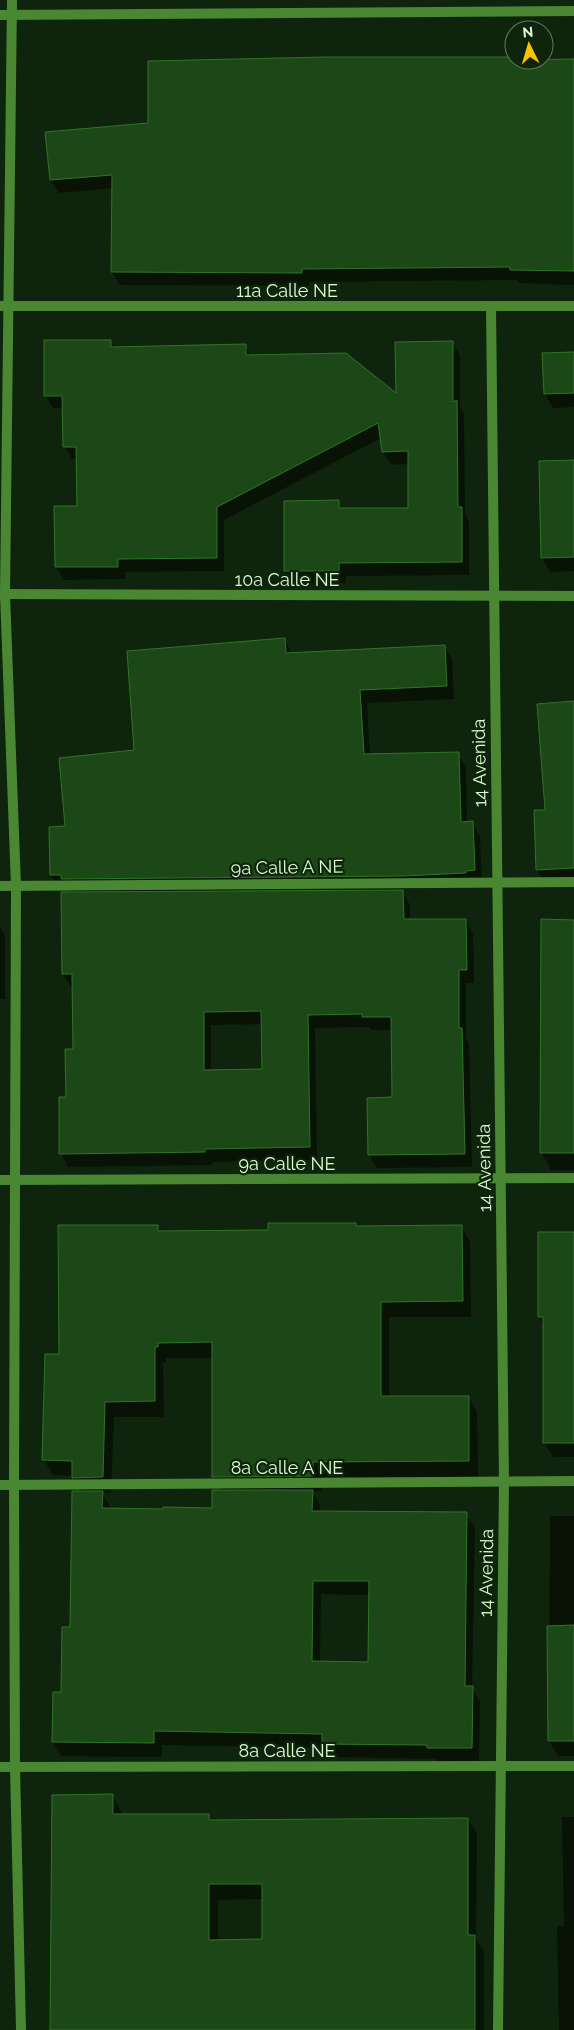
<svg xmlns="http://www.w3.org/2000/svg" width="574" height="2030" font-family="Raleway,sans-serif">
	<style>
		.shadow { fill: #0007; fill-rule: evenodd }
		.building { fill: #1c4716; stroke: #307526; fill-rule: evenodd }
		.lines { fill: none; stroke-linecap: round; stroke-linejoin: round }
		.minor { stroke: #4a8733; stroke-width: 10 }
		.labels { text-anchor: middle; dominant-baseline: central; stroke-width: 4.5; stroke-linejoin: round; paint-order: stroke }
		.street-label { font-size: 18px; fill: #d9ffcf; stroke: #0f240c }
	</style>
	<rect width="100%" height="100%" fill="#0f240c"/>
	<!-- shadow -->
	<g class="shadow">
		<polygon points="514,58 514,60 574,60 574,285 519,283 517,280 309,282 309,286 120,285 112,272 113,188 59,193 51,180 47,133 149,124"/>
		<polygon points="110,341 115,348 245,345 251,356 397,396 452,342 460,355 460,407 464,414 465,514 469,521 469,575 346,576 346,583 293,583 286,571 338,502 343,510 409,509 409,464 391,465 383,452 381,438 224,520 224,571 125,572 125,579 64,580 56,567 56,508 78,507 78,459 72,459 64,446 64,408 53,408 45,395"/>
		<polygon points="574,353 574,407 553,408 545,394 543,355"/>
		<polygon points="574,462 574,571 550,572 542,558"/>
		<path d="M 284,639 L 292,654 L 444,646 L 452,659 L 454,699 L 367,703 L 370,756 L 458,754 L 466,767 L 467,823 L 472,823 L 480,836 L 482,883 L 473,886 L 401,889 L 410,905 L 410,920 L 466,920 L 473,934 L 474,983 L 466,983 L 466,1037 L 469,1043 L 472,1167 L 377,1168 L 369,1155 L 393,1099 L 392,1030 L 371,1030 L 369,1027 L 315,1028 L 317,1160 L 212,1162 L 212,1165 L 68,1167 L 61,1153 L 75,1050 L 74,987 L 71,987 L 63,974 L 62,894 L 71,894 L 67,888 L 59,888 L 51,875 L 67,828 L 135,751 ZM 263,1024 L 263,1070 L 211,1071 L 211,1025 Z"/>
		<polygon points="574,702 574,881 545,883 537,870 546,811"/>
		<polygon points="574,921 574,1170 551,1170 541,1152"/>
		<polygon points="0,926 5,935 5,999 0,999"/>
		<path d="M 355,1224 L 357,1227 L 461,1227 L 470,1242 L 471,1317 L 389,1317 L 389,1397 L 468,1397 L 477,1412 L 478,1477 L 321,1477 L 321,1491 L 312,1491 L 320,1505 L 320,1512 L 466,1514 L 475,1528 L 472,1688 L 480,1702 L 479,1762 L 437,1761 L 435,1759 L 331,1757 L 325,1748 L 162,1745 L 162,1757 L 61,1756 L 53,1742 L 62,1693 L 71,1628 L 82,1493 L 73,1476 L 53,1475 L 44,1460 L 60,1355 L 157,1226 L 160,1232 L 270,1231 ZM 166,1358 L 214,1358 L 214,1476 L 222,1492 L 214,1509 L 110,1510 L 110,1506 L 102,1493 L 111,1493 L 114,1417 L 164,1417 L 163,1363 L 166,1363 ZM 321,1594 L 370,1595 L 369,1663 L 320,1662 Z"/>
		<polygon points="574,1233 574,1457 553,1457 544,1443 544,1326 539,1317"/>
		<polygon points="550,1516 574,1516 574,1756 558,1756 549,1741"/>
		<path d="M 112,1796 L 121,1811 L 121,1816 L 208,1815 L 212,1821 L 468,1819 L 477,1834 L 476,1940 L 484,1952 L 484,2030 L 51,2030 ZM 264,1899 L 264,1941 L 218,1941 L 218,1900 Z"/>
		<polygon points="562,1817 574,1817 574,2030 559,2030 557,1926 564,1926"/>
	</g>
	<!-- building -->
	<g class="building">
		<polygon points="326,57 514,57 514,60 574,59 574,271 510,270 510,267 302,269 302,273 111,272 112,175 50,180 45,132 148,123 148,61"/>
		<polygon points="44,340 111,340 111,347 246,344 246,355 346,353 396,393 395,342 453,341 453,402 457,400 458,507 462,507 462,562 339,563 339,571 284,571 284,501 339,500 339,508 408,508 408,451 382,452 378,423 217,507 217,558 118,559 118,567 55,567 54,506 77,506 76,447 63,447 62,396 44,396"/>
		<polygon points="574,352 574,393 544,394 542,353"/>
		<polygon points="574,460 574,557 541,558 539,461"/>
		<polygon points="285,638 286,653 445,645 447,686 360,690 364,754 459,752 461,822 473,821 475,870 466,871 466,873 403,876 61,879 61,875 50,875 49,827 65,826 59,758 134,750 127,651"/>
		<polygon points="574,701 574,868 536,870 534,810 545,810 537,704"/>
		<path d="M 403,890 L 404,919 L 466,919 L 467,970 L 459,970 L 459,1028 L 462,1028 L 465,1154 L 368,1155 L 367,1098 L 392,1097 L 391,1017 L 362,1017 L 362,1014 L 308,1015 L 310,1147 L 205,1149 L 205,1152 L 59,1154 L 59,1097 L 66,1097 L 65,1049 L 73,1049 L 72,974 L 62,974 L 61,892 ZM 261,1011 L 262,1069 L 204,1070 L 204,1012 Z"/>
		<polygon points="541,919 574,920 574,1153 540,1153"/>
		<polygon points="268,1223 356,1223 356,1226 462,1225 463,1301 381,1302 381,1396 469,1396 469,1461 313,1462 313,1476 212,1477 212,1342 158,1343 158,1347 155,1347 155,1401 105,1402 103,1477 72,1478 72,1461 42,1460 45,1354 59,1354 58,1225 158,1225 158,1231 268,1230"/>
		<polygon points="538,1232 574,1232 574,1443 543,1443 543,1317 538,1317"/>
		<path d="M 212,1490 L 313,1490 L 312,1511 L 467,1512 L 465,1686 L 473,1686 L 472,1748 L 427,1748 L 427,1745 L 322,1744 L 322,1734 L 154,1731 L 154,1743 L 52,1742 L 53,1692 L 61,1692 L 62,1627 L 70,1627 L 72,1491 L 103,1491 L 102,1508 L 163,1509 L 163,1507 L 212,1508 ZM 313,1581 L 369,1581 L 368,1662 L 312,1661 Z"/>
		<polygon points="574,1625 574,1741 548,1741 547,1626"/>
		<path d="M 113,1794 L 113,1814 L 209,1814 L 209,1820 L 468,1818 L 468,1935 L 475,1935 L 475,2030 L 50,2030 L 52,1795 ZM 209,1884 L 262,1884 L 262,1939 L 209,1940 Z"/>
	</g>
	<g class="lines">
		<!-- minor -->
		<g class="minor">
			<polyline points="12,0 5,594 16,886 14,1485 15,1767 21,2030"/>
			<polyline points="0,15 574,11"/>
			<polyline points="0,306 574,306"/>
			<polyline points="491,306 504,1482 498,2030"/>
			<polyline points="0,594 574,596"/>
			<polyline points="0,886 574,882"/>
			<polyline points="0,1180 574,1178"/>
			<polyline points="0,1485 574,1481"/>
			<polyline points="0,1767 574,1766"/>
		</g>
	</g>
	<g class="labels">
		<!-- street labels -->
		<g class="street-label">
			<text x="287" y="290">11a Calle NE</text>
			<text x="287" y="579">10a Calle NE</text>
			<text transform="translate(479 763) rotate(-91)">14 Avenida</text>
			<text transform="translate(287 867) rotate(-1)">9a Calle A NE</text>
			<text x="287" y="1163">9a Calle NE</text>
			<text transform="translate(484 1168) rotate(-91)">14 Avenida</text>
			<text x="287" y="1467">8a Calle A NE</text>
			<text transform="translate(486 1573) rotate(-89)">14 Avenida</text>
			<text x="287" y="1750">8a Calle NE</text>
		</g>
	</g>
	<!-- north arrow -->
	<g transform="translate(529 45) rotate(355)"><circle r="24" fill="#0f240c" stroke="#607c5a"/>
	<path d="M0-4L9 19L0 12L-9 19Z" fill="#fac300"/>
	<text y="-8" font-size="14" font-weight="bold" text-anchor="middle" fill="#d9ffcf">N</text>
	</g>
</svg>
